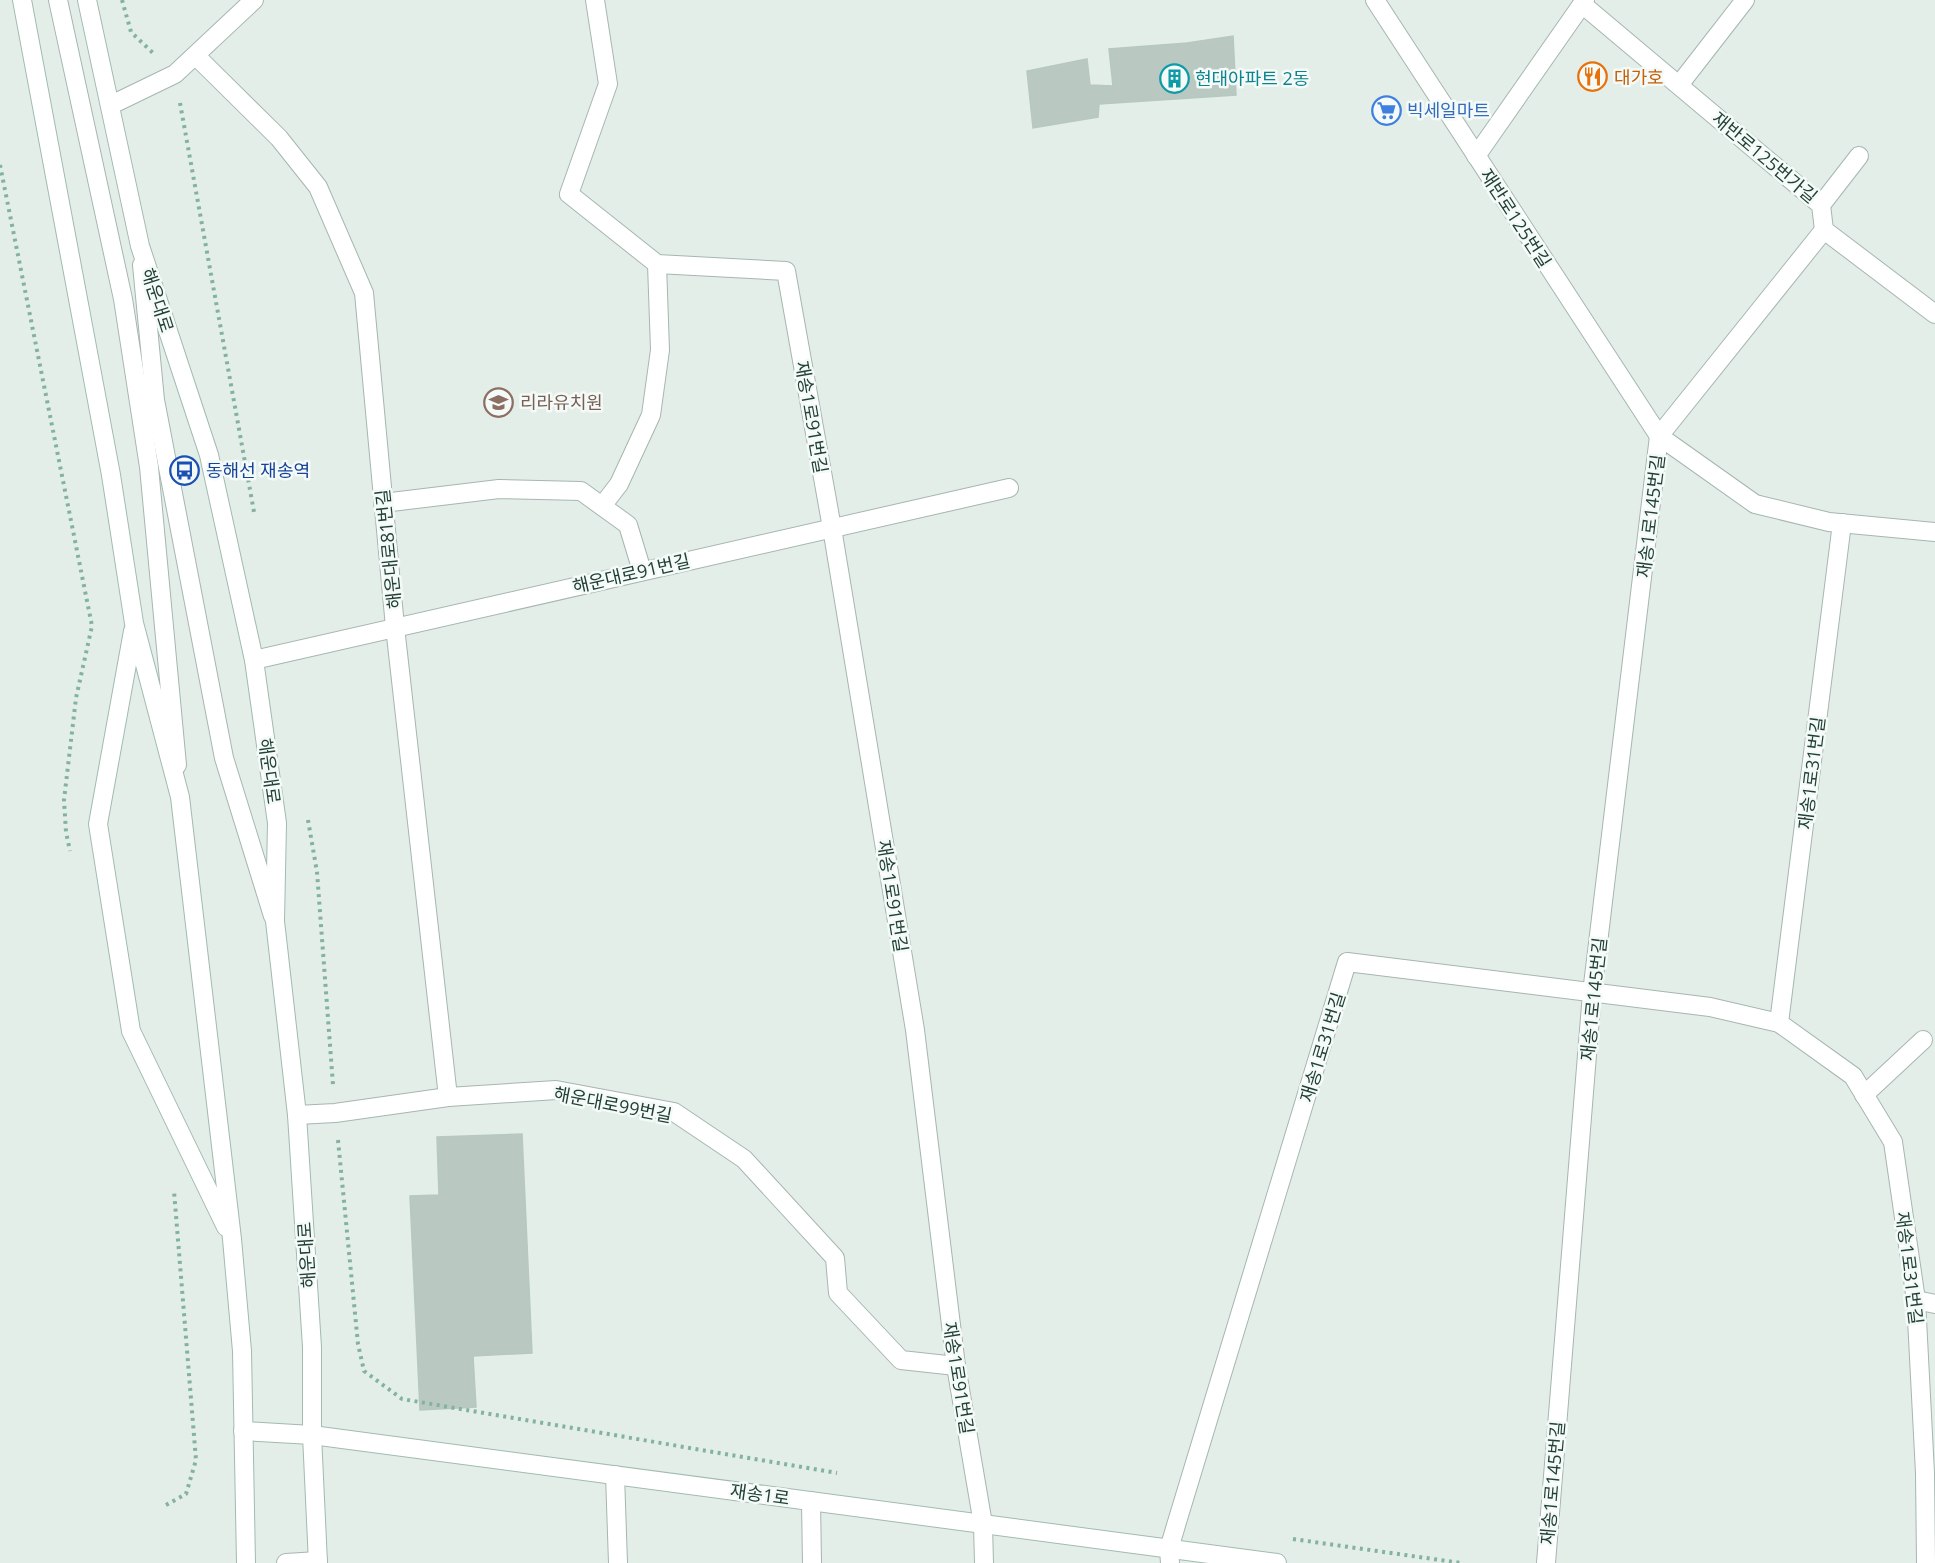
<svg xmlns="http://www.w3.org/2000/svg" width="1935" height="1563" font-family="'Open Sans','Noto Sans KR',sans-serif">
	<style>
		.building { fill: #b9c9c1; stroke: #b6c8bf; stroke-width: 1.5 }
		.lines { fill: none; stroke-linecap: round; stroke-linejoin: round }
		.service-casing { stroke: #a6b6b0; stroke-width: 20 }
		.minor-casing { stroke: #a6b6b0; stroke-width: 20 }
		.secondary-casing { stroke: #a2bab0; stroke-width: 20 }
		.path { stroke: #83b2a1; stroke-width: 4; stroke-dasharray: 3 4.5; stroke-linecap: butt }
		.service { stroke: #fff; stroke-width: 18 }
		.minor { stroke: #fff; stroke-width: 18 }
		.secondary { stroke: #fff; stroke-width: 18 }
		.labels { text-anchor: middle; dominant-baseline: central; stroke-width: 5; stroke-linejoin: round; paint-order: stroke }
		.food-label { font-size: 18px; fill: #c56008; stroke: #f4faf7; text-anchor: start }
		.culture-label { font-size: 18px; fill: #0d838f; stroke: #f4faf7; text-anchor: start }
		.shop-label { font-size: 18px; fill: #366cbe; stroke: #f4faf7; text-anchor: start }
		.street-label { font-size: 18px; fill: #224036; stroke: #f4faf7 }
		.education-label { font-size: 18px; fill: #785e54; stroke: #f4faf7; text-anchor: start }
		.transit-label { font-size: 18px; fill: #164399; stroke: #f4faf7; text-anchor: start }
	</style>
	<rect width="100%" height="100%" fill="#e4eee9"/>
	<!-- building -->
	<g class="building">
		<polygon points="1233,36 1236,95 1099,104 1098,117 1033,128 1027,71 1087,59 1090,85 1113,86 1109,49 1187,43"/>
		<polygon points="522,1134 532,1353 473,1356 476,1407 420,1410 410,1196 439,1195 437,1137"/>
	</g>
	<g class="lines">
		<defs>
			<g id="service">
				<polyline points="58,0 123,299 149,467 177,765"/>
				<polyline points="1582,4 1821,205 1824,230 1935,314"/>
				<polyline points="1679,85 1745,0"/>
				<polyline points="1821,205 1859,156"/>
				<polyline points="142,265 155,400 224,758 273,916"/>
				<polyline points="1659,436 1824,230"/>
				<polyline points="1779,1023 1842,523"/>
				<polyline points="1864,1095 1923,1040"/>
			</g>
			<g id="minor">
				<polyline points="595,0 608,84 569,194 657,264 786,271 832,528 915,1030 956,1366 983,1524 984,1563"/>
				<polyline points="1375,0 1659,436 1755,504 1829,522 1935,532"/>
				<polyline points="196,56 279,138 318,187 364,293 395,627 448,1097"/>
				<polyline points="111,105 175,74 254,0"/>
				<polyline points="1476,156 1585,0"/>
				<polyline points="383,503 499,489 581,491 628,525 642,571"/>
				<polyline points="602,506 619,484 651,415 660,350 657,264"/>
				<polyline points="254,660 1009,488"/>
				<polyline points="297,1115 335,1113 448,1097 556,1090 674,1112 744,1159 835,1258 838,1293 901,1360 956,1366"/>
				<polyline points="1916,1300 1935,1304"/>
				<polyline points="615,1475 618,1563"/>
				<polyline points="811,1501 812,1563"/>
				<polyline points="286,1563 318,1561"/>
				<polyline points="1170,1563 1169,1549 1177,1522 1347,962 1710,1007 1779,1023 1853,1076 1893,1142 1916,1300 1925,1473 1926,1563"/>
				<polyline points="1546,1563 1592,993 1659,436"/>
			</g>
			<g id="secondary">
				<polyline points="22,0 111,475 134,623 180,797 232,1239 242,1351 246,1563"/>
				<polyline points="87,0 140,246 209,455 254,660 277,823 275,921 297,1115 312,1347 312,1435 318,1563"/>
				<polyline points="133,631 98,824 131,1031 226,1227"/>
				<polyline points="243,1431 312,1435 1277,1563"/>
			</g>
		</defs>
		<!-- service casing -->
		<use href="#service" class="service-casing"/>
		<!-- minor casing -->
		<use href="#minor" class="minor-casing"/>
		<!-- secondary casing -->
		<use href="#secondary" class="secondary-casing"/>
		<!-- path -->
		<g class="path">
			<polyline points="122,0 131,32 154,54"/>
			<polyline points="180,103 254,512"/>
			<polyline points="0,165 92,626 76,698 64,800 66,832 70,851"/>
			<polyline points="308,820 317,872 333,1085"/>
			<polyline points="338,1140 358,1344 364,1371 402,1399 837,1473"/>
			<polyline points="166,1505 186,1494 196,1460 174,1191"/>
			<polyline points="1293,1539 1461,1563"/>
		</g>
		<!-- service -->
		<use href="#service" class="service"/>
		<!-- minor -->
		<use href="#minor" class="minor"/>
		<!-- secondary -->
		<use href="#secondary" class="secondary"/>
	</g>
	<!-- icons -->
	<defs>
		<symbol id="restaurant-ring" viewBox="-11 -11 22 22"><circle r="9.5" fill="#f4faf7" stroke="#e8710a" stroke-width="1.5"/><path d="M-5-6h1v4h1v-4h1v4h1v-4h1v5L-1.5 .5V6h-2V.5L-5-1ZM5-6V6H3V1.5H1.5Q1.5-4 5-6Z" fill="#e8710a"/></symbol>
		<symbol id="building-ring" viewBox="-11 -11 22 22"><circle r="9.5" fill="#f4faf7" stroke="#0f9aa8" stroke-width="1.5"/><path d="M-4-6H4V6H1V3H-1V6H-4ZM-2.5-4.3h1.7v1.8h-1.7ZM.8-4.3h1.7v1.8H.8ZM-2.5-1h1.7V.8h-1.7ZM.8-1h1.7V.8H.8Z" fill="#0f9aa8"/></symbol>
		<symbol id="supermarket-ring" viewBox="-11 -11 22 22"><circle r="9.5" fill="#f4faf7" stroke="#3f7fe0" stroke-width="1.5"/><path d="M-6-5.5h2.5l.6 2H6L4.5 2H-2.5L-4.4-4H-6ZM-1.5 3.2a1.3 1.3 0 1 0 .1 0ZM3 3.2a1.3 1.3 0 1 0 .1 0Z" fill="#3f7fe0"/></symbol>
		<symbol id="school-ring" viewBox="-11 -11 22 22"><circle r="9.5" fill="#f4faf7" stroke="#8d6e63" stroke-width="1.5"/><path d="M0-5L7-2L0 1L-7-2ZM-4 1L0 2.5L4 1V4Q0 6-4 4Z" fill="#8d6e63"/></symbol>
		<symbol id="bus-ring" viewBox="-11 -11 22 22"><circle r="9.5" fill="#f4faf7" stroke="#1a4fb4" stroke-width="1.5"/><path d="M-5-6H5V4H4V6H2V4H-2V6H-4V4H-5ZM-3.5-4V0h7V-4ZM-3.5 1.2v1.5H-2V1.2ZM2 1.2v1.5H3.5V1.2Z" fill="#1a4fb4"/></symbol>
	</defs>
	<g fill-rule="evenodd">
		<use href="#restaurant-ring" x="1576" y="60" width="33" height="33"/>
		<use href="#building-ring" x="1158" y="62" width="33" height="33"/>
		<use href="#supermarket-ring" x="1370" y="94" width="33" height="33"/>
		<use href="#school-ring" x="482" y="386" width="33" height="33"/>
		<use href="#bus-ring" x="168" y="454" width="33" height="33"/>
	</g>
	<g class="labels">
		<!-- food labels -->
		<g class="food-label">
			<text x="1614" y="77">대가호</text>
		</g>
		<!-- culture labels -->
		<g class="culture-label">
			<text x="1195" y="78">현대아파트 2동</text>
		</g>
		<!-- shop labels -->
		<g class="shop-label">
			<text x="1407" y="110">빅세일마트</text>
		</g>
		<!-- street labels -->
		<g class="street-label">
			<text transform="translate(1765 157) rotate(40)">재반로125번가길</text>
			<text transform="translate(1516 218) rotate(57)">재반로125번길</text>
			<text transform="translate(158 300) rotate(72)">해운대로</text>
			<text transform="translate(812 417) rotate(80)">재송1로91번길</text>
			<text transform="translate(1650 516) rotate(-83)">재송1로145번길</text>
			<text transform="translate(388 549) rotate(-96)">해운대로81번길</text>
			<text transform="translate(631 573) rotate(-13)">해운대로91번길</text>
			<text transform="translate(270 771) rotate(82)">해운대로</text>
			<text transform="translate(1811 773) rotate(-83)">재송1로31번길</text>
			<text transform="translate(893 896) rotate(81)">재송1로91번길</text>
			<text transform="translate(1593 999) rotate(-84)">재송1로145번길</text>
			<text transform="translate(1322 1047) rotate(-73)">재송1로31번길</text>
			<text transform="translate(613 1104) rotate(11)">해운대로99번길</text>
			<text transform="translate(306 1255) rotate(-94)">해운대로</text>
			<text transform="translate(1910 1268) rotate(83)">재송1로31번길</text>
			<text transform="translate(959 1378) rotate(81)">재송1로91번길</text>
			<text transform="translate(1552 1483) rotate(-85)">재송1로145번길</text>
			<text transform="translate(760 1494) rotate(8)">재송1로</text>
		</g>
		<!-- education labels -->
		<g class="education-label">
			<text x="520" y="402">리라유치원</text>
		</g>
		<!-- transit labels -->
		<g class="transit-label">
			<text x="206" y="470">동해선 재송역</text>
		</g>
	</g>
</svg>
